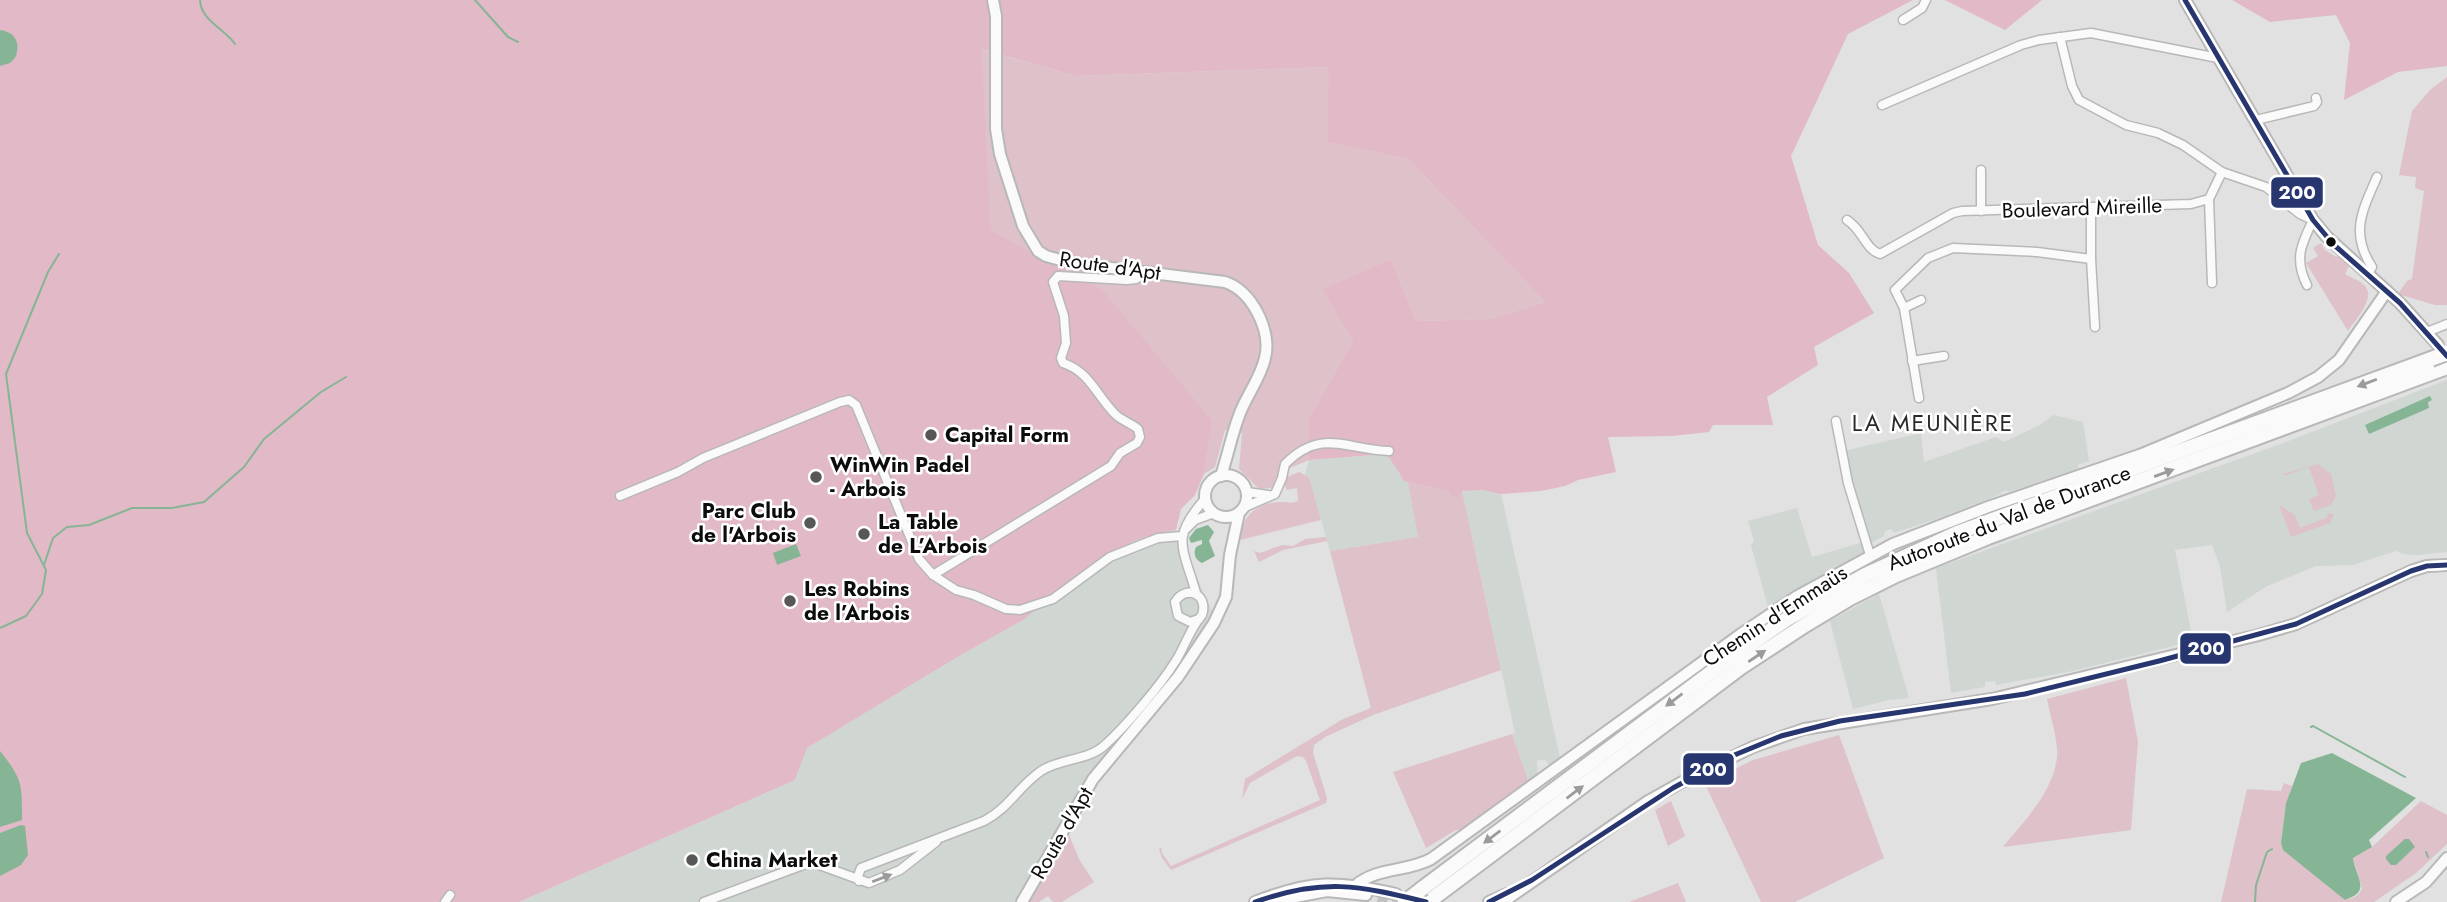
<svg xmlns="http://www.w3.org/2000/svg" width="2447" height="902" font-family="Jost,sans-serif">
	<style>
		.built { fill: #d0d6d1 }
		.green { fill: #dec1c9 }
		.forest { fill: #e2b9c6 }
		.water { fill: #86b596 }
		.lines { fill: none; stroke-linecap: round; stroke-linejoin: round }
		.stream { stroke: #86b596; stroke-width: 2 }
		.secondary-tunnel { stroke: #c0c1c0; stroke-width: 10; stroke-dasharray: 10 5; stroke-linecap: butt }
		.street-casing { stroke: #b7b8b7; stroke-width: 11 }
		.secondary-casing { stroke: #b7b8b7; stroke-width: 14 }
		.highway-casing { stroke: #b7b8b7; stroke-width: 18 }
		.street { stroke: #fafafa; stroke-width: 8 }
		.secondary { stroke: #fafafa; stroke-width: 10 }
		.highway { stroke: #fafafa; stroke-width: 14 }
		.highway-bridge-casing { stroke: #b7b8b7; stroke-width: 18; stroke-linecap: butt }
		.highway-bridge { stroke: #fafafa; stroke-width: 14 }
		.bus-1-casing { stroke: #fff; stroke-width: 10 }
		.bus-1 { stroke: #283670; stroke-width: 5 }
		.oneway { fill: #9a9b9a }
		.bus-dot { fill: #0b0c0b; stroke: #fff; stroke-width: 2.5 }
		.poi-dot { fill: #565756; stroke: #fff; stroke-width: 2.5 }
		.labels { text-anchor: middle; dominant-baseline: central; stroke-width: 5; stroke-linejoin: round; paint-order: stroke }
		.street-label { font-size: 21px; fill: #0b0c0b; stroke: #fff }
		.poi-label { font-size: 21px; font-weight: bold; fill: #0b0c0b; stroke: #fff; text-anchor: start }
		.neighbourhood-label { font-size: 23px; letter-spacing: 2px; fill: #292b29; stroke: #fff }
		.line-badge { stroke: #fff; stroke-width: 2.5 }
		.badge-label { font-size: 19px; text-anchor: middle; font-weight: bold; fill: #fff }
	</style>
	<rect width="100%" height="100%" fill="#e0e1e0"/>
	<!-- built -->
	<g class="built">
		<polygon points="2447,380 2447,552 2418,555 2403,554 2396,551 2353,565 2316,566 2267,586 2227,612 2220,566 2212,545 2175,550 2193,641 2073,671 1996,685 1995,681 1985,682 1985,687 1951,693 1936,568 2286,442"/>
		<polygon points="2053,415 2083,422 2089,461 2078,465 2079,469 2007,492 2007,490 2001,492 2001,494 1942,517 1894,533 1891,529 1885,531 1884,536 1869,544 1852,493 1844,451 1921,433 1924,462 1996,437 2004,442 2040,425"/>
		<polygon points="1388,454 1399,474 1408,482 1419,537 1330,551 1309,477 1305,475 1309,460"/>
		<polygon points="1482,490 1501,494 1561,762 1550,767 1545,759 1537,761 1538,777 1530,786 1512,734 1515,733 1462,491"/>
		<polygon points="1797,508 1812,557 1864,542 1865,554 1819,580 1817,577 1768,607 1751,545 1754,541 1748,521"/>
		<polygon points="1176,530 1213,614 1192,652 1090,779 1019,902 519,902 795,780 807,748 959,656 1023,620 1094,562 1134,541 1157,533"/>
		<polygon points="1879,594 1909,698 1889,700 1853,709 1830,621"/>
	</g>
	<!-- green -->
	<g class="green">
		<polygon points="980,49 1076,76 1329,67 1329,142 1408,159 1545,302 1490,319 1416,321 1391,259 1324,289 1353,341 1309,418 1309,460 1278,473 1272,488 1259,489 1239,469 1242,433 1225,430 1215,467 1204,474 1213,421 1102,291 991,230"/>
		<polygon points="2447,77 2447,305 2435,305 2398,294 2407,281 2412,279 2424,191 2415,188 2416,177 2399,175 2412,111 2430,90"/>
		<path d="M 2321,243 L 2325,250 L 2336,257 L 2339,254 L 2350,264 L 2345,274 C 2351,278 2360,280 2365,286 C 2376,298 2355,320 2348,331 L 2306,263 L 2318,256 L 2313,248 Z"/>
		<polygon points="2318,464 2331,474 2336,496 2331,505 2314,511 2309,499 2319,495 2309,467 2284,476 2283,474"/>
		<path d="M 1299,472 L 1309,477 L 1321,520 L 1240,540 C 1242,515 1256,503 1281,502 C 1288,502 1291,504 1298,501 L 1297,488 L 1287,490 L 1284,484 L 1287,477 Z"/>
		<polygon points="1408,482 1450,492 1462,491 1501,670 1373,715 1325,737 1314,745 1313,753 1327,798 1326,803 1171,870 1162,858 1159,849 1161,847 1162,853 1171,866 1320,800 1306,761 1303,757 1297,756 1250,783 1242,799 1245,779 1343,719 1371,708 1330,551 1418,537"/>
		<polygon points="2279,505 2295,515 2300,528 2328,517 2327,513 2334,514 2330,523 2291,537"/>
		<polygon points="1326,537 1327,541 1283,550 1259,562 1254,551 1260,553 1282,545 1293,546 1305,539"/>
		<path d="M 2126,678 L 2138,742 L 2131,830 L 2003,847 C 2024,821 2052,794 2057,758 C 2059,743 2050,715 2047,699 Z"/>
		<polygon points="1512,734 1530,786 1468,829 1456,830 1426,848 1393,772"/>
		<polygon points="1839,735 1884,858 1795,902 1761,902 1705,784 1753,760"/>
		<path d="M 2284,783 L 2292,786 L 2286,803 L 2281,843 L 2345,900 C 2353,898 2360,896 2362,888 L 2353,858 L 2372,847 L 2421,801 L 2447,815 L 2447,844 L 2416,873 L 2374,902 L 2221,902 L 2247,789 L 2281,791 Z"/>
		<polygon points="1671,801 1685,836 1668,846 1655,810"/>
		<polygon points="1069,835 1080,861 1094,882 1062,902 1053,902 1048,896 1039,902 1028,902"/>
		<polygon points="1678,883 1686,902 1629,902"/>
	</g>
	<!-- forest -->
	<g class="forest">
		<polygon points="0,0 1913,0 1848,34 1791,156 1818,245 1849,273 1874,313 1814,347 1818,365 1767,397 1773,425 1713,425 1709,432 1672,436 1608,437 1616,472 1578,480 1565,486 1541,491 1501,494 1482,490 1462,491 1458,496 1452,497 1450,492 1404,481 1387,454 1309,460 1309,418 1353,341 1323,289 1391,259 1416,321 1490,319 1545,302 1408,159 1328,142 1329,67 1076,76 981,49 991,230 1102,290 1213,421 1204,474 1195,495 1181,509 1176,530 1157,533 1134,541 1094,562 1023,620 959,656 807,748 795,780 519,902 0,902"/>
		<polygon points="1945,0 2042,0 2005,30"/>
		<polygon points="2232,0 2447,0 2447,66 2398,72 2344,100 2350,43 2336,15 2270,22"/>
	</g>
	<!-- water -->
	<g class="water">
		<path d="M 0,30 C 16,32 21,44 15,58 L 10,63 L 0,66 Z"/>
		<polygon points="2430,396 2432,400 2428,402 2429,408 2369,434 2365,425"/>
		<path d="M 1208,525 L 1214,532 L 1209,541 L 1215,556 L 1202,563 C 1195,560 1193,553 1196,547 L 1202,544 L 1202,540 L 1191,543 L 1189,538 L 1196,529 Z"/>
		<polygon points="796,544 801,556 777,565 773,553"/>
		<path d="M 0,751 C 23,780 22,784 22,820 L 0,827 Z"/>
		<path d="M 2332,753 L 2416,798 L 2369,840 L 2372,847 L 2353,858 C 2356,879 2372,891 2345,900 L 2283,850 L 2281,843 L 2286,803 L 2301,763 Z"/>
		<polygon points="21,825 25,826 28,855 21,865 0,876 0,833"/>
		<polygon points="2405,839 2409,839 2415,847 2396,865 2391,865 2386,859 2386,856"/>
	</g>
	<g class="lines">
		<!-- stream -->
		<g class="stream">
			<path d="M 200,0 C 201,21 224,28 235,44"/>
			<polyline points="475,0 508,37 518,42"/>
			<polyline points="44,565 53,538 67,527 89,525 132,508 172,508 204,502 244,467 264,439 321,392 346,377"/>
			<polyline points="0,628 26,616 42,594 46,570 27,533 6,374 48,272 59,254"/>
			<polyline points="2311,727 2313,726 2405,777"/>
			<polyline points="2426,852 2428,857"/>
			<polyline points="2255,902 2256,885 2267,852 2272,849"/>
		</g>
		<!-- secondary-tunnel -->
		<polyline class="secondary-tunnel" points="1378,897 1398,902"/>
		<defs>
			<g id="street">
				<polyline points="1903,20 1922,8 1926,0"/>
				<polyline points="2060,37 2072,86 2079,100 2126,125 2158,133 2183,145 2222,172"/>
				<polyline points="1882,105 2021,45 2039,40 2091,33 2218,58"/>
				<polyline points="2256,120 2314,106 2317,102 2316,98"/>
				<polyline points="1981,170 1981,211"/>
				<polyline points="2209,199 2212,283"/>
				<path d="M 1847,220 C 1862,229 1866,250 1880,254 L 1953,213 L 1962,211 L 2191,204 L 2209,199 L 2222,172 L 2266,187 L 2300,214 L 2313,220 C 2301,245 2294,259 2307,285"/>
				<polyline points="2091,259 2095,327"/>
				<path d="M 2368,274 L 2372,267 C 2350,233 2362,211 2377,177"/>
				<polyline points="1904,308 1921,300"/>
				<polyline points="2427,332 2447,324"/>
				<polyline points="1912,361 1944,356"/>
				<polyline points="1919,398 1904,308 1895,290 1928,258 1953,248 2037,252 2091,259 2091,209"/>
				<polyline points="1836,421 1848,483 1870,555"/>
				<polyline points="1247,492 1268,495"/>
				<polyline points="620,496 678,472 703,458 840,402 849,400 856,405 919,559 933,575 956,590 974,595 1006,609 1020,610 1053,599 1110,557 1158,538 1182,536"/>
				<path d="M 1245,507 L 1275,494 L 1282,478 L 1285,464 C 1322,427 1347,450 1389,451"/>
				<polyline points="1186,529 1195,520 1214,513"/>
				<path d="M 933,575 L 1111,466 L 1120,453 L 1137,443 L 1140,437 L 1138,429 C 1131,423 1122,421 1115,414 C 1096,395 1090,372 1063,363 L 1061,358 L 1066,343 L 1064,316 L 1053,282 L 1058,276 L 1127,280 L 1136,279 L 1149,272"/>
				<path d="M 1196,593 C 1183,547 1170,538 1205,499"/>
				<path d="M 859,881 L 858,876 L 861,868 L 984,821 C 1008,809 1019,786 1041,771 C 1060,758 1088,761 1105,745 C 1126,726 1160,686 1175,662 C 1185,647 1190,628 1202,615 C 1209,594 1186,584 1175,602 L 1178,616 L 1190,622 L 1199,619"/>
				<polyline points="445,902 450,895"/>
				<polyline points="704,902 811,862 869,883 900,870 936,842"/>
			</g>
			<g id="secondary">
				<path d="M 993,0 L 996,16 L 996,129 L 1000,154 L 1023,226 L 1038,251 L 1046,256 L 1071,263 L 1225,282 C 1252,291 1272,331 1265,358 C 1261,377 1247,395 1240,413 C 1232,433 1228,455 1221,476"/>
				<polyline points="2185,0 2313,220 2326,236 2400,303 2438,345"/>
				<circle cx="1226" cy="496" r="21"/>
				<path d="M 1356,885 C 1378,867 1407,872 1431,859 L 1741,634 L 1796,597 L 1893,544 L 1988,507 L 2142,454 L 2288,393 L 2318,377 L 2339,360 L 2387,291"/>
				<polyline points="1275,901 1327,891 1366,895"/>
				<polyline points="1022,902 1093,779 1178,677 1214,623 1226,597 1230,555 1239,513"/>
				<path d="M 1255,902 C 1313,879 1337,881 1396,894"/>
				<polyline points="1489,902 1507,894"/>
				<polyline points="1503,902 1648,801 1691,777 1753,747 1804,729 1992,699 2259,635 2296,624 2411,571 2427,566 2447,565"/>
				<polyline points="2396,902 2426,882 2447,858"/>
			</g>
			<g id="highway">
				<polyline points="1423,888 1725,662 1787,619 1865,575 1957,533 2431,359"/>
				<polyline points="1428,902 1741,667 1805,625 1850,598 1896,575 1988,537 2447,367"/>
			</g>
		</defs>
		<!-- street casing -->
		<use href="#street" class="street-casing"/>
		<!-- secondary casing -->
		<use href="#secondary" class="secondary-casing"/>
		<!-- highway casing -->
		<use href="#highway" class="highway-casing"/>
		<!-- street -->
		<use href="#street" class="street"/>
		<!-- secondary -->
		<use href="#secondary" class="secondary"/>
		<!-- highway -->
		<use href="#highway" class="highway"/>
		<defs>
			<g id="highway-bridge">
				<polyline points="2431,359 2447,353"/>
				<polyline points="1405,902 1423,888"/>
			</g>
		</defs>
		<!-- highway-bridge casing -->
		<use href="#highway-bridge" class="highway-bridge-casing"/>
		<!-- highway-bridge -->
		<use href="#highway-bridge" class="highway-bridge"/>
		<defs>
			<g id="bus-1">
				<polyline points="2185,0 2313,220 2333,244 2400,303 2447,356"/>
				<path d="M 1255,902 C 1323,878 1358,885 1426,902"/>
				<polyline points="1489,902 1532,880 1673,788 1732,756 1781,736 1840,721 2025,694 2159,661 2296,624 2411,571 2427,566 2447,565"/>
			</g>
		</defs>
		<!-- bus-1 casing -->
		<use href="#bus-1" class="bus-1-casing"/>
		<!-- bus-1 -->
		<use href="#bus-1" class="bus-1"/>
	</g>
	<!-- one-way arrows -->
	<defs><path id="oneway-solid" d="M-6-.8H1V-3.2L6.5 0L1 3.2V.8H-6Z" transform="scale(1.75)"/></defs>
	<g class="oneway">
		<use href="#oneway-solid" transform="translate(2367 383) rotate(159)"/>
		<use href="#oneway-solid" transform="translate(2164 473) rotate(-20)"/>
		<use href="#oneway-solid" transform="translate(1757 656) rotate(-34)"/>
		<use href="#oneway-solid" transform="translate(1674 700) rotate(143)"/>
		<use href="#oneway-solid" transform="translate(1575 792) rotate(-37)"/>
		<use href="#oneway-solid" transform="translate(1492 837) rotate(143)"/>
		<use href="#oneway-solid" transform="translate(882 878) rotate(-21)"/>
	</g>
	<!-- markers -->
	<circle class="bus-dot" cx="2331" cy="242" r="6"/>
	<g class="poi-dot">
		<circle cx="931" cy="435" r="7"/>
		<circle cx="816" cy="477" r="7"/>
		<circle cx="810" cy="523" r="7"/>
		<circle cx="864" cy="534" r="7"/>
		<circle cx="790" cy="601" r="7"/>
		<circle cx="692" cy="860" r="7"/>
	</g>
	<g class="labels">
		<!-- street labels -->
		<g class="street-label">
			<text transform="translate(2082 208) rotate(-2)">Boulevard Mireille</text>
			<text transform="translate(1110 266) rotate(8)">Route d'Apt</text>
			<text transform="translate(2009 518) rotate(-21)">Autoroute du Val de Durance</text>
			<text transform="translate(1775 616) rotate(-33)">Chemin d'Emmaüs</text>
			<text transform="translate(1062 833) rotate(-60)">Route d'Apt</text>
		</g>
		<!-- poi labels -->
		<g class="poi-label">
			<text x="945" y="435">Capital Form</text>
			<text x="830" y="465">WinWin Padel<tspan x="830" dy="24">- Arbois</tspan></text>
			<text x="796" y="511" text-anchor="end">Parc Club<tspan x="796" dy="24">de l'Arbois</tspan></text>
			<text x="878" y="522">La Table<tspan x="878" dy="24">de L’Arbois</tspan></text>
			<text x="804" y="589">Les Robins<tspan x="804" dy="24">de l’Arbois</tspan></text>
			<text x="706" y="860">China Market</text>
		</g>
		<!-- neighbourhood labels -->
		<g class="neighbourhood-label">
			<text x="1933" y="423">LA MEUNIÈRE</text>
		</g>
	</g>
	<g class="line-badge">
		<rect x="2270" y="176" width="54" height="33" rx="7" fill="#283670"/>
		<rect x="2179" y="632" width="53" height="33" rx="7" fill="#283670"/>
		<rect x="1682" y="752" width="53" height="34" rx="7" fill="#283670"/>
	</g>
	<g class="badge-label">
		<text x="2297" y="199">200</text>
		<text x="2206" y="655">200</text>
		<text x="1708" y="776">200</text>
	</g>
</svg>
